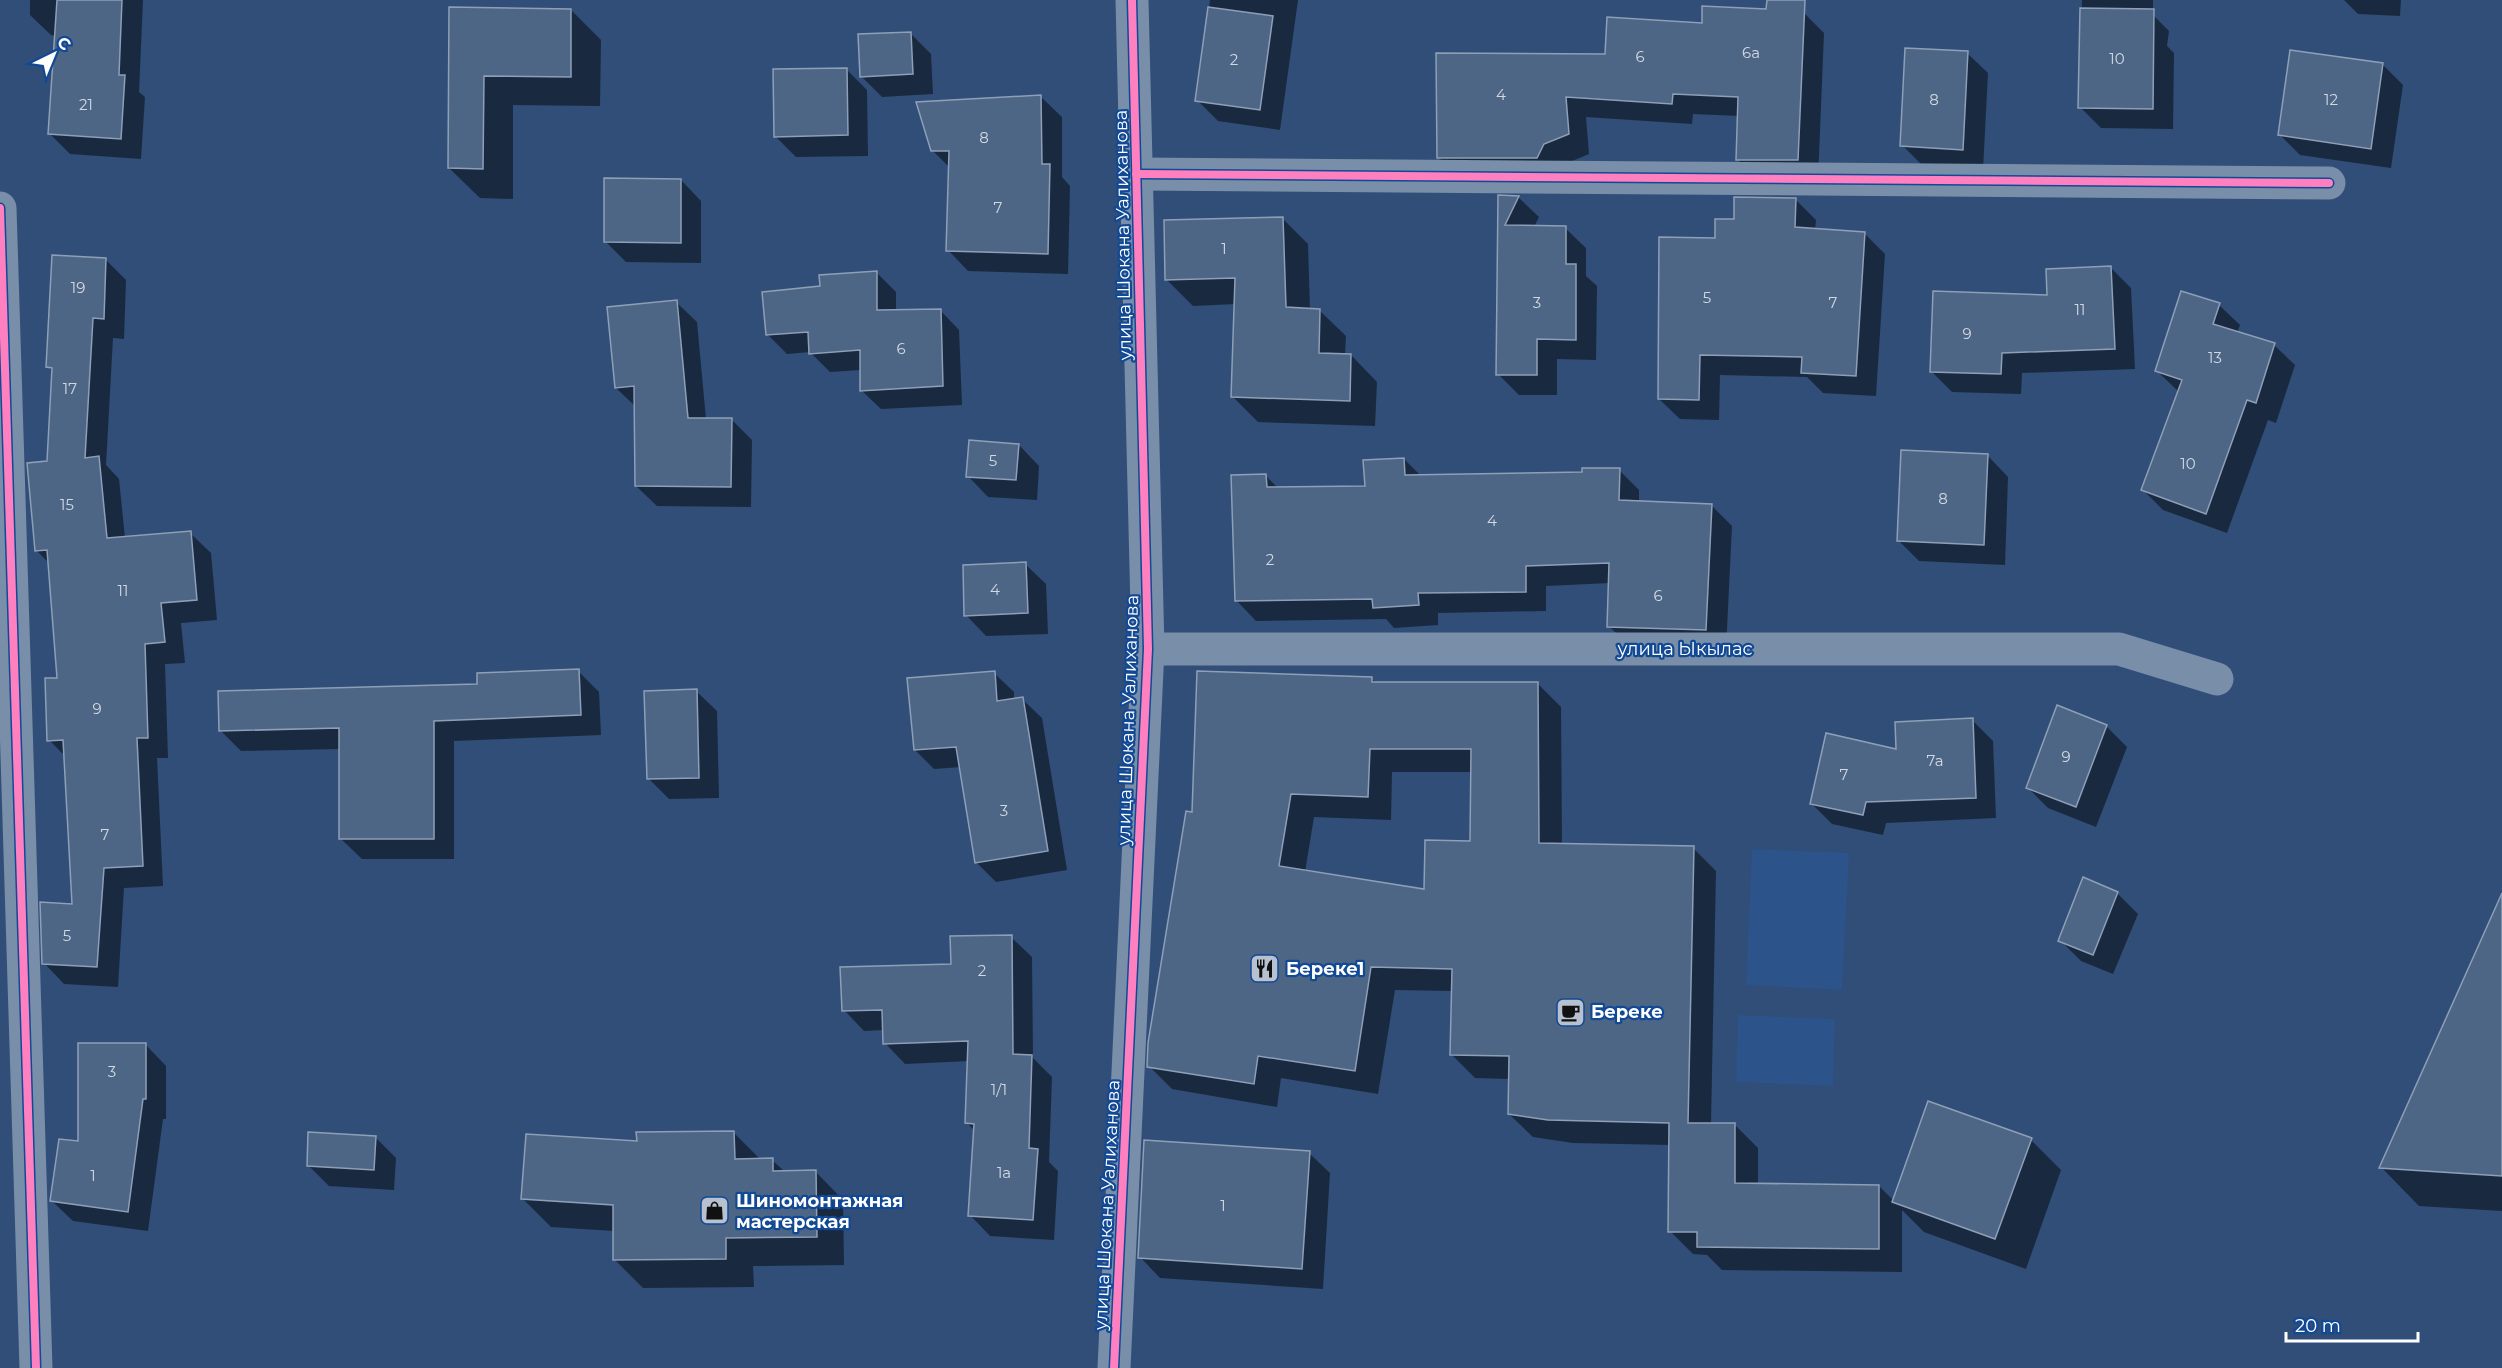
<svg xmlns="http://www.w3.org/2000/svg" width="2502" height="1368" font-family="Montserrat,sans-serif">
	<style>
		.water { fill: #2c538a }
		.shadow { fill: #0007; fill-rule: evenodd }
		.building { fill: #4d6686; stroke: #8e9fb7; stroke-width: 1.5; fill-rule: evenodd }
		.lines { fill: none; stroke-linecap: round; stroke-linejoin: round }
		.minor { stroke: #798ea9; stroke-width: 33 }
		.cycleway-casing { stroke: #124995; stroke-width: 11 }
		.cycleway { stroke: #ff80c0; stroke-width: 8 }
		.labels { text-anchor: middle; dominant-baseline: central; stroke-width: 4.5; stroke-linejoin: round; paint-order: stroke }
		.number-label { font-size: 15px; fill: #d2d9e1 }
		.street-label { font-size: 18px; fill: #fff; stroke: #124995 }
		.poi-label { font-size: 18px; font-weight: bold; fill: #fff; stroke: #124995; text-anchor: start }
	</style>
	<rect width="100%" height="100%" fill="#304e77"/>
	<!-- water -->
	<g class="water">
		<polygon points="1752,849 1849,853 1842,990 1746,985"/>
		<polygon points="1738,1015 1835,1019 1833,1086 1736,1082"/>
	</g>
	<!-- shadow -->
	<g class="shadow">
		<polygon points="30,0 143,0 139,92 145,97 141,159 70,154 49,133 56,36 51,35 30,15"/>
		<polygon points="1210,0 1298,0 1280,130 1218,121 1197,100"/>
		<polygon points="2082,0 2153,0 2153,15 2169,31 2167,46 2174,53 2173,129 2101,128 2080,107"/>
		<polygon points="2344,0 2401,0 2400,16 2358,14"/>
		<polygon points="451,9 571,10 601,40 600,106 513,105 513,199 480,198 449,168"/>
		<polygon points="1803,12 1824,33 1818,180 1758,180 1737,159 1739,116 1693,114 1692,124 1586,117 1589,154 1565,164 1459,178 1438,157 1606,56"/>
		<polygon points="910,33 931,54 933,94 882,97 861,76"/>
		<polygon points="1967,53 1988,73 1983,170 1923,166 1902,145"/>
		<polygon points="2382,64 2403,85 2391,168 2300,155 2280,135"/>
		<polygon points="846,69 867,90 868,156 796,157 775,136"/>
		<polygon points="1041,97 1062,117 1062,177 1070,186 1068,274 968,271 948,250 950,168 932,150"/>
		<polygon points="681,180 701,201 701,263 626,262 606,242"/>
		<polygon points="1500,197 1518,197 1539,217 1534,227 1565,228 1586,248 1586,276 1597,286 1596,360 1557,359 1557,395 1519,395 1498,374"/>
		<polygon points="1795,199 1816,220 1815,230 1864,233 1885,254 1876,396 1823,393 1807,377 1720,375 1719,420 1680,419 1659,399 1716,240 1735,221"/>
		<polygon points="1282,218 1308,244 1310,310 1319,310 1346,336 1345,355 1351,355 1377,382 1375,426 1258,422 1232,396 1236,304 1193,306 1167,280"/>
		<polygon points="105,259 126,280 124,339 113,338 106,465 119,479 125,538 190,533 211,553 217,620 181,623 185,663 165,664 168,758 157,758 163,886 124,888 118,987 64,984 44,963 73,906 66,757 49,740 59,679 50,564 36,550 48,463 54,372 48,367"/>
		<polygon points="2111,268 2131,288 2135,369 2022,373 2021,394 1952,392 1931,371 2049,297"/>
		<polygon points="877,273 896,292 896,311 940,310 959,330 962,405 881,409 861,390 861,370 830,372 810,352 787,354 767,334 821,288"/>
		<polygon points="2182,293 2219,305 2240,325 2237,333 2274,345 2295,365 2276,423 2268,420 2227,533 2163,510 2143,490 2179,392 2157,371"/>
		<polygon points="676,302 697,322 706,419 731,419 752,440 751,507 657,506 636,486 636,407 616,388"/>
		<polygon points="1019,445 1039,466 1037,500 988,497 968,476"/>
		<polygon points="1988,456 2008,477 2005,565 1919,561 1898,540"/>
		<polygon points="1404,459 1421,476 1583,474 1619,470 1639,490 1639,503 1712,506 1732,526 1726,650 1629,646 1609,626 1610,583 1546,586 1546,611 1438,613 1438,625 1394,628 1386,619 1256,621 1236,600 1266,476 1279,489 1366,487"/>
		<polygon points="1025,564 1046,584 1048,634 986,636 966,615"/>
		<polygon points="578,671 599,692 601,735 454,741 454,859 362,859 341,839 340,749 241,751 220,730"/>
		<polygon points="994,673 1014,692 1014,700 1022,699 1042,718 1067,870 996,882 977,863 961,767 934,769 915,750"/>
		<path d="M 1371,678 L 1377,684 L 1537,683 L 1561,707 L 1562,845 L 1693,848 L 1716,871 L 1711,1124 L 1734,1124 L 1758,1148 L 1758,1185 L 1879,1186 L 1894,1201 L 2031,1140 L 2061,1170 L 2026,1269 L 1924,1232 L 1902,1210 L 1902,1272 L 1722,1270 L 1707,1255 L 1693,1254 L 1670,1231 L 1670,1145 L 1573,1143 L 1533,1137 L 1509,1114 L 1510,1079 L 1475,1078 L 1451,1054 L 1453,991 L 1395,990 L 1378,1094 L 1281,1078 L 1277,1107 L 1172,1089 L 1149,1066 L 1194,814 ZM 1392,772 L 1472,772 L 1471,843 L 1426,891 L 1305,872 L 1314,817 L 1391,820 Z"/>
		<polygon points="696,691 717,711 719,798 669,799 648,778"/>
		<polygon points="1972,720 1993,741 1996,818 1886,823 1883,835 1832,824 1811,803 1898,751"/>
		<polygon points="2106,726 2127,747 2096,827 2048,808 2027,787"/>
		<polygon points="2117,893 2138,914 2113,974 2081,961 2060,940"/>
		<polygon points="2502,897 2502,1211 2419,1206 2381,1167"/>
		<polygon points="1011,937 1032,957 1033,1058 1052,1077 1049,1162 1058,1171 1054,1240 990,1236 970,1215 975,1131 967,1123 969,1061 905,1064 885,1043 884,1030 864,1031 844,1010 953,965"/>
		<polygon points="146,1045 166,1066 166,1119 163,1119 148,1231 73,1221 52,1201 79,1143"/>
		<polygon points="734,1133 761,1160 772,1160 785,1172 815,1171 843,1200 844,1265 753,1266 754,1287 643,1288 615,1260 614,1231 551,1227 523,1199 638,1143"/>
		<polygon points="375,1137 396,1158 394,1190 329,1186 309,1166"/>
		<polygon points="1309,1153 1330,1173 1323,1289 1160,1278 1140,1257"/>
	</g>
	<!-- building -->
	<g class="building">
		<polygon points="57,0 122,0 119,75 125,75 121,139 48,134"/>
		<polygon points="1767,0 1805,0 1798,160 1736,160 1738,97 1673,94 1672,104 1566,97 1569,134 1544,144 1537,158 1437,158 1436,53 1605,54 1607,17 1702,23 1702,6 1766,9"/>
		<polygon points="449,7 571,9 571,77 484,76 483,169 448,168"/>
		<polygon points="1208,7 1273,16 1260,110 1195,101"/>
		<polygon points="2080,8 2154,9 2153,109 2078,108"/>
		<polygon points="911,32 913,74 860,77 858,34"/>
		<polygon points="1905,48 1968,51 1963,150 1900,146"/>
		<polygon points="2290,50 2383,63 2371,149 2278,135"/>
		<polygon points="847,68 848,135 774,137 773,69"/>
		<polygon points="1041,95 1042,164 1050,164 1048,254 946,251 949,151 931,151 916,102"/>
		<polygon points="604,178 681,179 681,243 604,242"/>
		<polygon points="1498,195 1519,196 1505,225 1566,226 1566,264 1576,264 1576,340 1537,339 1537,375 1496,375"/>
		<polygon points="1734,197 1796,198 1795,227 1865,232 1856,376 1801,373 1802,357 1700,355 1699,400 1658,399 1659,237 1715,238 1715,219 1734,219"/>
		<polygon points="1283,217 1286,307 1320,309 1319,353 1351,354 1350,401 1231,397 1235,278 1165,280 1164,220"/>
		<polygon points="52,255 106,258 104,319 93,318 85,458 99,456 107,538 191,531 197,600 161,603 165,642 145,644 148,738 137,738 143,866 104,868 97,967 42,964 40,902 72,904 63,740 47,741 45,678 57,678 47,550 35,551 27,463 47,461 52,368 46,367"/>
		<polygon points="2111,266 2115,349 2002,353 2001,374 1930,372 1933,291 2047,295 2046,269"/>
		<polygon points="877,271 877,310 941,309 943,386 860,391 860,350 809,354 808,332 766,335 762,292 820,286 819,275"/>
		<polygon points="2181,291 2220,303 2213,324 2275,343 2256,403 2247,400 2206,514 2141,490 2182,380 2155,371"/>
		<polygon points="677,300 688,418 732,418 731,487 635,486 634,386 615,388 607,307"/>
		<polygon points="969,440 1019,444 1016,480 966,477"/>
		<polygon points="1901,450 1988,454 1984,545 1897,541"/>
		<polygon points="1404,458 1405,475 1582,472 1582,468 1620,468 1619,500 1712,504 1706,630 1607,627 1609,563 1526,566 1526,592 1418,593 1419,605 1373,608 1372,599 1235,601 1231,475 1266,474 1267,487 1365,486 1363,460"/>
		<polygon points="1026,562 1028,613 964,616 963,565"/>
		<polygon points="579,669 581,715 434,721 434,839 339,839 339,728 219,731 218,691 477,684 477,673"/>
		<polygon points="995,671 997,701 1023,697 1048,851 975,863 956,747 914,750 907,678"/>
		<path d="M 1197,671 L 1372,677 L 1372,682 L 1538,682 L 1539,843 L 1694,846 L 1688,1123 L 1735,1123 L 1735,1183 L 1879,1185 L 1879,1249 L 1697,1247 L 1697,1232 L 1668,1232 L 1669,1123 L 1548,1120 L 1508,1114 L 1509,1056 L 1450,1055 L 1452,969 L 1371,967 L 1355,1071 L 1258,1056 L 1254,1084 L 1147,1067 L 1148,1043 L 1186,811 L 1192,812 ZM 1370,749 L 1471,749 L 1470,841 L 1425,840 L 1424,889 L 1279,866 L 1291,794 L 1368,797 Z"/>
		<polygon points="697,689 699,778 647,779 644,691"/>
		<polygon points="2057,705 2107,725 2076,807 2026,788"/>
		<polygon points="1973,718 1976,798 1866,802 1863,815 1810,804 1826,733 1896,749 1895,722"/>
		<polygon points="2083,877 2118,892 2093,955 2058,941"/>
		<polygon points="2502,893 2502,1176 2379,1168"/>
		<polygon points="1012,935 1013,1054 1032,1055 1029,1148 1038,1149 1033,1220 968,1216 974,1124 965,1123 968,1041 883,1044 882,1010 842,1011 840,967 951,964 950,936"/>
		<polygon points="78,1043 146,1043 146,1099 143,1099 128,1212 50,1201 59,1139 78,1141"/>
		<polygon points="1928,1101 2032,1138 1995,1239 1892,1202"/>
		<polygon points="734,1131 735,1159 773,1158 773,1171 816,1170 817,1237 726,1238 726,1259 613,1260 613,1205 521,1199 526,1134 637,1141 636,1132"/>
		<polygon points="308,1132 376,1136 374,1170 307,1166"/>
		<polygon points="1144,1140 1310,1151 1302,1269 1138,1258"/>
	</g>
	<g class="lines">
		<!-- minor -->
		<g class="minor">
			<polyline points="1136,174 2329,183"/>
			<polyline points="0,208 36,1368"/>
			<polyline points="1148,649 2119,649 2217,679"/>
			<polyline points="1114,1368 1148,649 1132,0"/>
		</g>
		<defs>
			<g id="cycleway">
				<polyline points="1136,174 2329,183"/>
				<polyline points="0,208 36,1368"/>
				<polyline points="1114,1368 1148,649 1132,0"/>
			</g>
		</defs>
		<!-- cycleway casing -->
		<use href="#cycleway" class="cycleway-casing"/>
		<!-- cycleway -->
		<use href="#cycleway" class="cycleway"/>
	</g>
	<!-- icons -->
	<defs>
		<symbol id="restaurant-square" viewBox="-11 -11 22 22"><rect x="-9" y="-9" width="18" height="18" rx="4" fill="#b7c1cf" stroke="#124995"/><path d="M-5-6h1v4h1v-4h1v4h1v-4h1v5L-1.5 .5V6h-2V.5L-5-1ZM5-6V6H3V1.5H1.5Q1.5-4 5-6Z" fill="#111"/></symbol>
		<symbol id="cafe-square" viewBox="-11 -11 22 22"><rect x="-9" y="-9" width="18" height="18" rx="4" fill="#b7c1cf" stroke="#124995"/><path d="M-5.5-4.5H6V0H3Q3 3.5 0 3.5H-2.5Q-5.5 3.5-5.5 0ZM3-3.2v2h1.7v-2ZM-6 4.5H4V6H-6Z" fill="#111"/></symbol>
		<symbol id="shop-square" viewBox="-11 -11 22 22"><rect x="-9" y="-9" width="18" height="18" rx="4" fill="#b7c1cf" stroke="#124995"/><path d="M-5-2.5h2.3a2.7 3.5 0 0 1 5.4 0H5L5.5 6h-11ZM-1.5-2.5h3a1.5 2.3 0 0 0-3 0Z" fill="#111"/></symbol>
	</defs>
	<g fill-rule="evenodd">
		<use href="#restaurant-square" x="1248" y="952" width="33" height="33"/>
		<use href="#cafe-square" x="1554" y="996" width="33" height="33"/>
		<use href="#shop-square" x="698" y="1194" width="33" height="33"/>
	</g>
	<g class="labels">
		<!-- number labels -->
		<g class="number-label">
			<text x="1751" y="52">6а</text>
			<text x="1640" y="56">6</text>
			<text x="2117" y="58">10</text>
			<text x="1234" y="59">2</text>
			<text x="1501" y="94">4</text>
			<text x="1934" y="99">8</text>
			<text x="2331" y="99">12</text>
			<text x="86" y="104">21</text>
			<text x="984" y="137">8</text>
			<text x="998" y="207">7</text>
			<text x="1224" y="248">1</text>
			<text x="78" y="287">19</text>
			<text x="1707" y="297">5</text>
			<text x="1537" y="302">3</text>
			<text x="1833" y="302">7</text>
			<text x="2080" y="309">11</text>
			<text x="1967" y="333">9</text>
			<text x="901" y="348">6</text>
			<text x="2215" y="357">13</text>
			<text x="70" y="388">17</text>
			<text x="993" y="460">5</text>
			<text x="2188" y="463">10</text>
			<text x="1943" y="498">8</text>
			<text x="67" y="504">15</text>
			<text x="1492" y="520">4</text>
			<text x="1270" y="559">2</text>
			<text x="995" y="589">4</text>
			<text x="123" y="590">11</text>
			<text x="1658" y="595">6</text>
			<text x="97" y="708">9</text>
			<text x="2066" y="756">9</text>
			<text x="1935" y="760">7а</text>
			<text x="1844" y="774">7</text>
			<text x="1004" y="810">3</text>
			<text x="105" y="834">7</text>
			<text x="67" y="935">5</text>
			<text x="982" y="970">2</text>
			<text x="112" y="1071">3</text>
			<text x="999" y="1089">1/1</text>
			<text x="1004" y="1172">1а</text>
			<text x="93" y="1175">1</text>
			<text x="1223" y="1205">1</text>
		</g>
		<!-- street labels -->
		<g class="street-label">
			<text transform="translate(1123 235) rotate(-91)">улица Шокана Уалиханова</text>
			<text x="1685" y="649">улица Ыкылас</text>
			<text transform="translate(1128 720) rotate(-88)">улица Шокана Уалиханова</text>
			<text transform="translate(1107 1205) rotate(-87)">улица Шокана Уалиханова</text>
		</g>
		<!-- poi labels -->
		<g class="poi-label">
			<text x="1286" y="969">Береке1</text>
			<text x="1591" y="1012">Береке</text>
			<text x="736" y="1201">Шиномонтажная<tspan x="736" dy="21">мастерская</tspan></text>
		</g>
	</g>
	<!-- north arrow -->
	<g transform="translate(54 54) rotate(43)" stroke="#124995" stroke-width="4.5" paint-order="stroke">
	<path d="M0-4.5L10 22L0 15L-10 22Z" fill="#ffffff"/>
	<text y="-9" font-size="16" font-weight="bold" text-anchor="middle" fill="#ffffff">С</text>
	</g>
	<!-- scale -->
	<path d="M2286 1332v9h132v-9" fill="none" stroke="#ffffff" stroke-width="3"/>
	<text x="2295" y="1332" font-size="18" fill="#ffffff" stroke="#124995" stroke-width="4.5" paint-order="stroke">20 m</text>
</svg>
